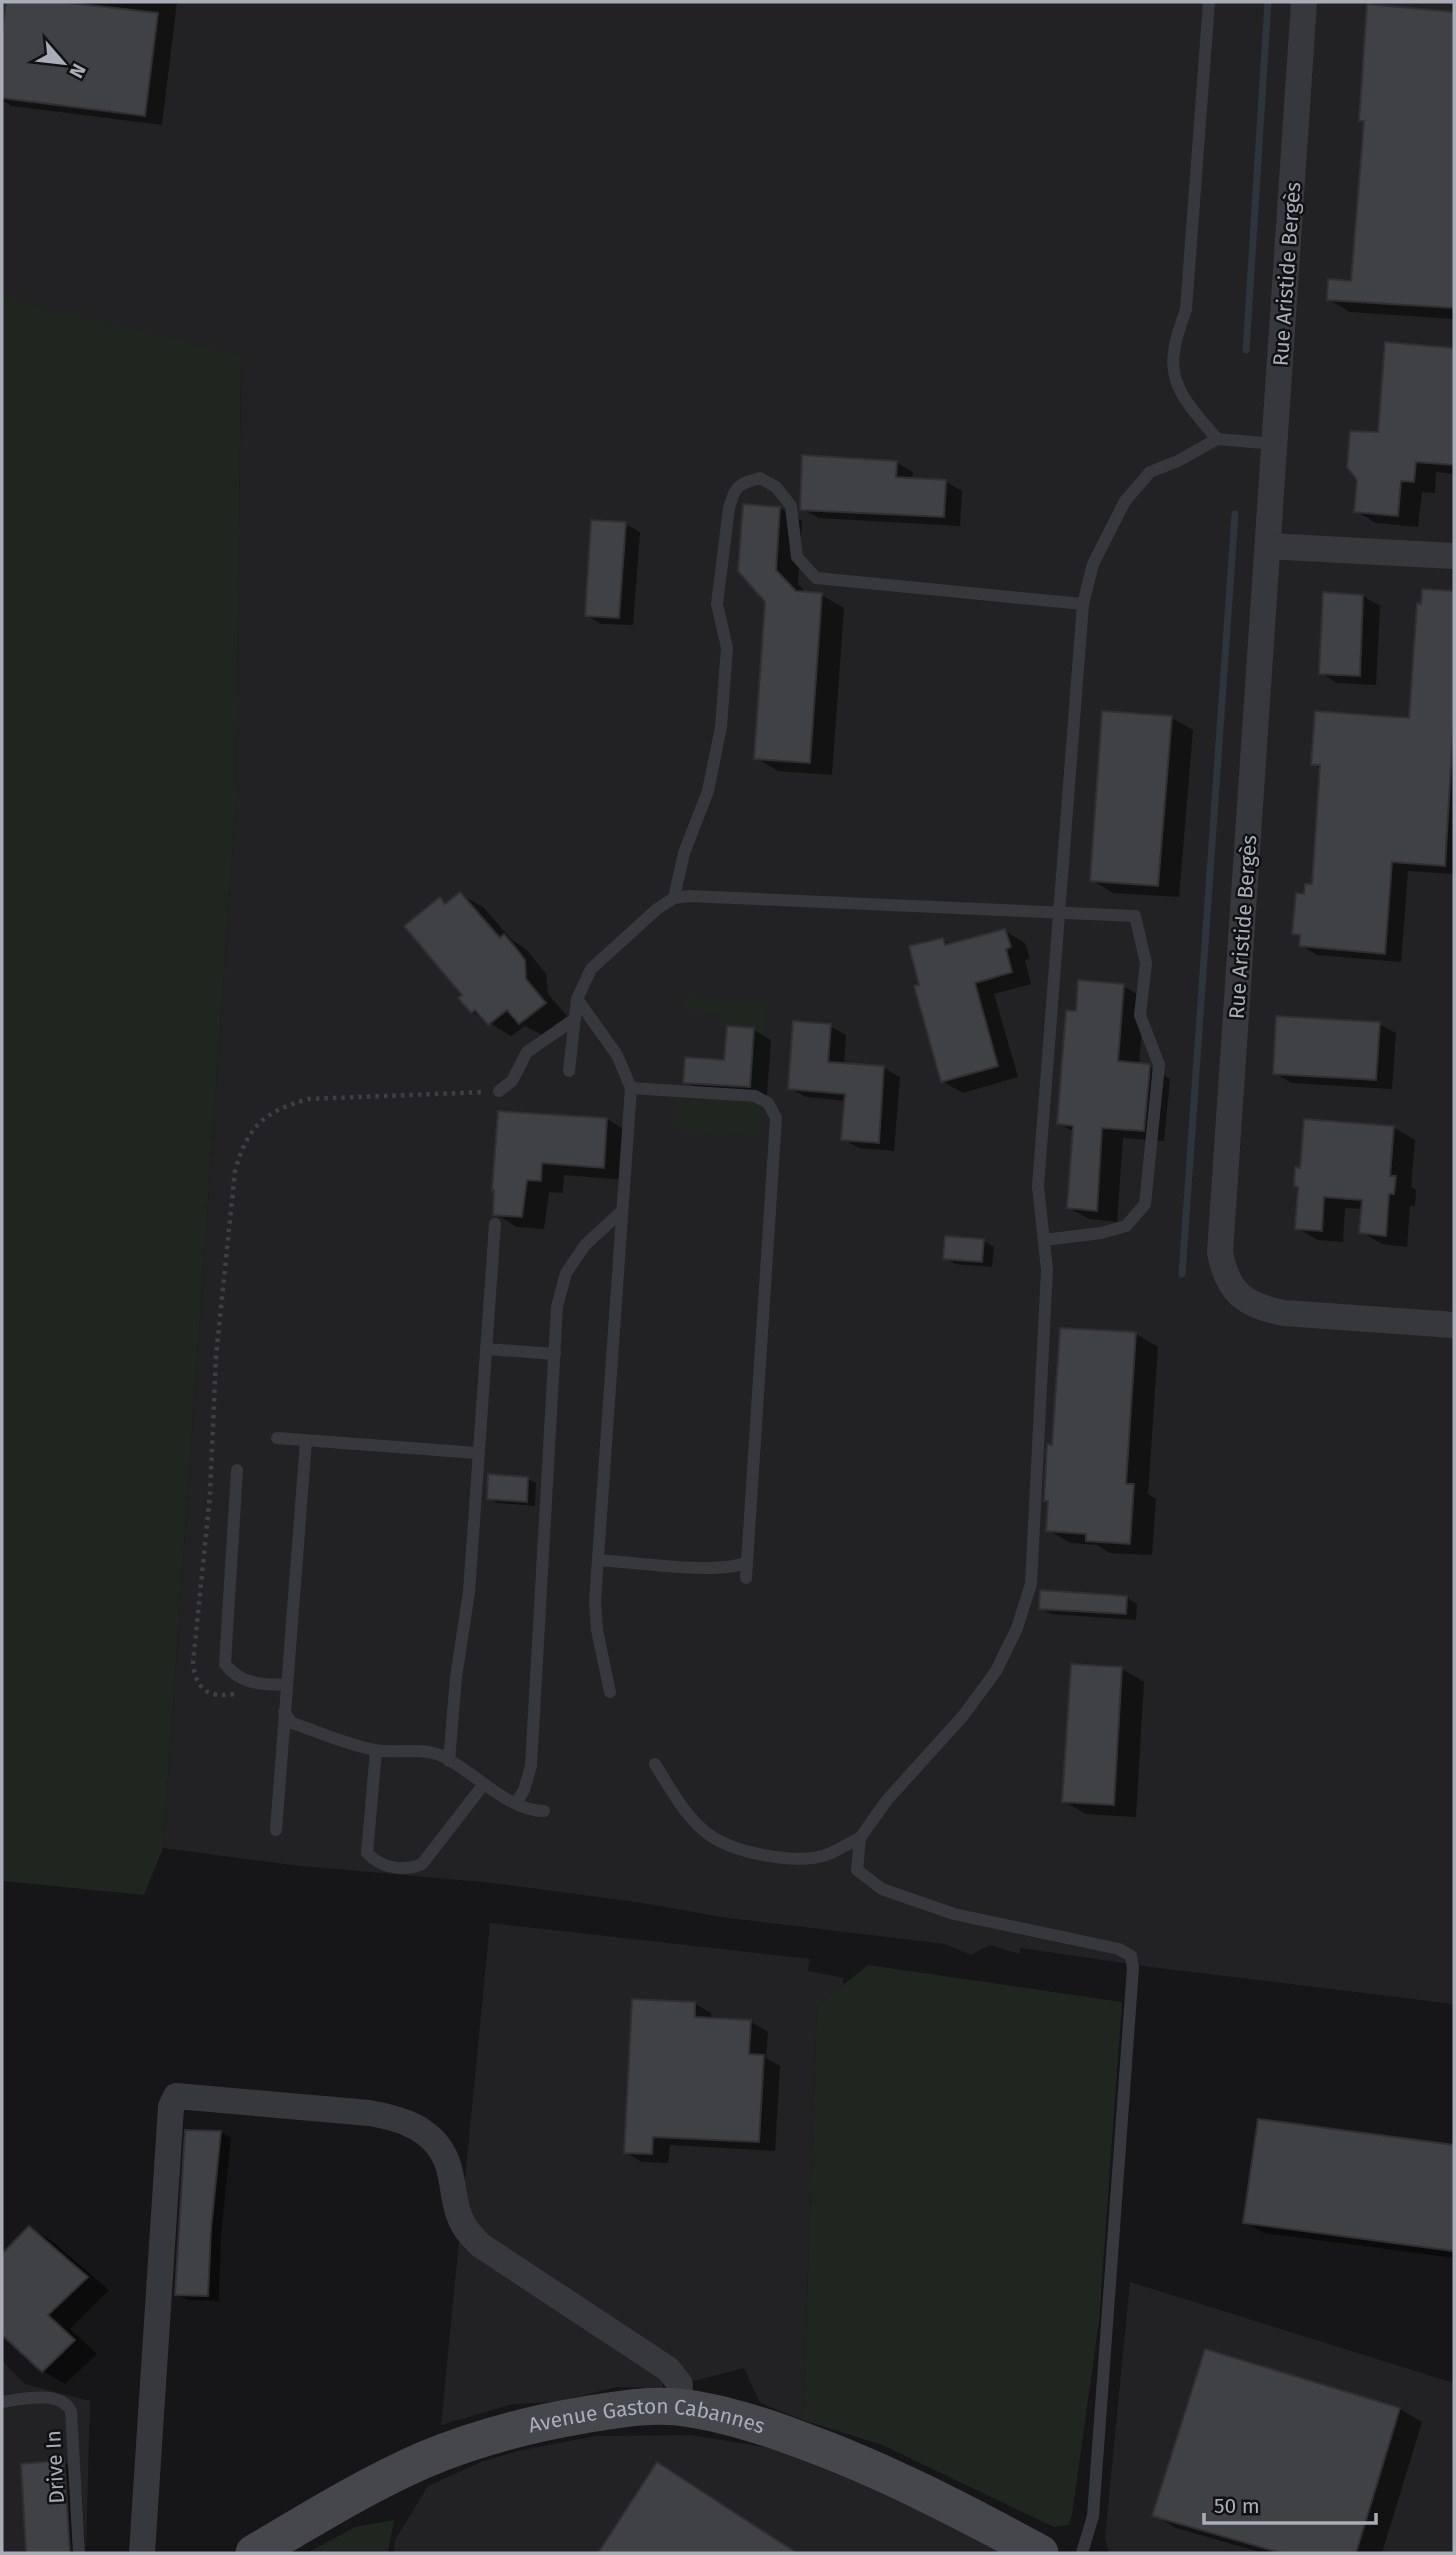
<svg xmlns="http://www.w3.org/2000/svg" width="1456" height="2555" font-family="'Fira Sans',sans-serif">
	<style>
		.built { fill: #222225 }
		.green { fill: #1e261f }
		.shadow { fill: #0007 }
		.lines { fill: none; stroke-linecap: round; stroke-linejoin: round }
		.stream { stroke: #2c353c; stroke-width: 7 }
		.building { fill: #404145; stroke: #303034; stroke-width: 2 }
		.path { stroke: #3d3f44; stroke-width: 4.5; stroke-dasharray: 3.5 5; stroke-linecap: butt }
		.service { stroke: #37383d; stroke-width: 12 }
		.minor { stroke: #37383d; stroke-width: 26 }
		.secondary { stroke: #45474d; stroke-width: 37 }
		.labels { text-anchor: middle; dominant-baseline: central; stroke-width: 5; stroke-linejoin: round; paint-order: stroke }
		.street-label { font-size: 21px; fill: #a8adb8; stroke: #111113 }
	</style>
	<rect width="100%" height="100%" fill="#161618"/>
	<!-- built -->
	<g class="built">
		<polygon points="2,2 1454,2 1454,2004 1151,1967 1020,1948 1020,1954 990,1945 971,1955 945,1944 728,1918 636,1902 493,1883 292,1865 163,1848 236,800 241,357 2,297"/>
		<polygon points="490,1923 810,1959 808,1971 844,1978 842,1988 817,2006 803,2420 760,2403 744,2368 694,2381 677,2361 668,2369 662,2388 616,2387 557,2402 513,2404 441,2425"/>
		<polygon points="1130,2282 1454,2383 1454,2553 1109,2553 1105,2537"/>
		<polygon points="2,2361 25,2384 90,2401 86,2550 88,2553 2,2553"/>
		<polygon points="691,2435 770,2448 856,2479 1016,2553 394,2553 395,2540 428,2486 481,2462 517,2451 596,2436"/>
	</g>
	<!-- green -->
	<g class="green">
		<polygon points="2,297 241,356 236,800 163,1848 144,1895 2,1881"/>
		<polygon points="684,998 766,1002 768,1008 761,1089 750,1091 754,1028 727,1026 724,1014 682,1009"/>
		<polygon points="678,1098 747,1101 757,1104 763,1111 759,1138 735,1131 721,1139 710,1132 677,1129"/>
		<polygon points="868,1965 1122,2002 1099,2321 1072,2515 1068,2525 1054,2527 882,2445 803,2420 817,2006"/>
		<polygon points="394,2520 388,2553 307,2553 355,2527"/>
	</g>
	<!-- shadow -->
	<g class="shadow">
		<polygon points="7,2 177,2 162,125 12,106 2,100 2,46"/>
		<polygon points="1369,6 1454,13 1454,319 1350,312 1328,299 1353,283 1365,122 1361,120"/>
		<polygon points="1387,344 1454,349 1454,474 1436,472 1435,493 1422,492 1418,527 1376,523 1355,511 1379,434"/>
		<polygon points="896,462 913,472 912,480 946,482 962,491 960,526 819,518 802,509"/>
		<polygon points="745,506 780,508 802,521 798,584 807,594 821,595 844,608 832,775 778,771 756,758 767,602"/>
		<polygon points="625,524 640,532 633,625 601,624 586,615"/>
		<polygon points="1424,591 1454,593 1454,874 1408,871 1401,962 1317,955 1301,945 1302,938 1294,933 1306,896 1313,886 1321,769 1312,764 1410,720"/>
		<polygon points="1363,596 1380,606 1376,685 1337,683 1321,673"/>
		<polygon points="1172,718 1193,730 1179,897 1113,893 1092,880"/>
		<polygon points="460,894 483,907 512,940 526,949 546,974 548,994 567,1016 542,1035 525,1026 511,1036 472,1012 465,995 441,899 448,904"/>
		<polygon points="1005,931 1025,943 1030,959 1025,960 1031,984 994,994 1018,1077 963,1093 942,1081 921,986 943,940 952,945"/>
		<polygon points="1123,986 1144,998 1139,1065 1149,1066 1170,1079 1164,1141 1123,1138 1117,1222 1089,1219 1069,1208 1074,1132 1059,1123 1078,1013"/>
		<polygon points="1379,1024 1396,1033 1392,1089 1291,1083 1275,1073"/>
		<polygon points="830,1026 846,1035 844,1065 884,1068 900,1077 894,1151 859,1148 843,1139 846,1101 806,1097 790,1088"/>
		<polygon points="754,1030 771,1040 767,1095 702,1091 685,1082 725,1062"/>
		<polygon points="499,1113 607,1119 629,1132 626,1180 564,1175 563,1193 549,1192 544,1229 517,1227 495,1214"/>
		<polygon points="1393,1127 1415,1140 1411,1187 1416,1190 1415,1206 1410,1206 1407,1247 1382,1244 1361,1232 1363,1209 1345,1208 1343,1242 1318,1240 1297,1228 1300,1188 1295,1186 1301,1169"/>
		<polygon points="984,1241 994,1247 992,1267 955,1264 945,1258"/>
		<polygon points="1136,1334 1158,1347 1148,1494 1156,1499 1152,1555 1110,1553 1097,1545 1071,1543 1048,1530 1050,1503 1046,1500 1054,1446"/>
		<polygon points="528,1479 536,1483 535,1506 497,1503 488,1498"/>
		<polygon points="1126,1597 1137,1604 1136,1620 1051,1614 1041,1608"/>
		<polygon points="1122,1669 1144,1682 1136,1817 1086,1814 1063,1801"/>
		<polygon points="695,2004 711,2013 711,2020 751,2022 768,2032 766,2058 780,2066 775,2151 670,2145 668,2163 642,2162 625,2152"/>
		<polygon points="1259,2121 1454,2147 1454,2258 1264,2233 1245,2222"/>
		<polygon points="221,2132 231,2138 221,2236 219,2301 187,2300 176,2294"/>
		<polygon points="29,2228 52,2241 109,2290 70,2329 97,2354 65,2384 43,2371 2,2333 2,2257"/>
		<polygon points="1206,2352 1400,2409 1422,2422 1382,2553 1263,2553 1176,2528 1154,2515"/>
		<polygon points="64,2462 80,2472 86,2553 27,2553 22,2466"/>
		<polygon points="657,2465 679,2477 797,2553 600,2553"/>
	</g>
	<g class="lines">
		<!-- stream -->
		<g class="stream">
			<polyline points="1246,350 1268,2"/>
			<polyline points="1182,1274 1235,514"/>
		</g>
	</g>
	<!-- building -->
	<g class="building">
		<polygon points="6,2 62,2 158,13 145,116 2,98 2,31"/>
		<polygon points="1367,4 1454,12 1454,308 1327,300 1328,279 1351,281 1364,121 1359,121"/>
		<polygon points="1385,342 1454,348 1454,465 1416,462 1414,482 1401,481 1398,516 1354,512 1357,480 1347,467 1350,431 1378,432"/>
		<polygon points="802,455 897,461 896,477 946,480 944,517 800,510"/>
		<polygon points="743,504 780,507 776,570 796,591 822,593 810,763 754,759 765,602 738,571"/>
		<polygon points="591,520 626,522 619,618 585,616"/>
		<polygon points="1422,589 1454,591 1454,715 1445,866 1392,862 1385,954 1299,946 1300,935 1292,934 1296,893 1304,894 1305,884 1312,884 1320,765 1311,765 1315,711 1409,718 1417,603 1421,604"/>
		<polygon points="1323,592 1363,595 1360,676 1319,674"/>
		<polygon points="1102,711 1172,716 1158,886 1090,881"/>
		<polygon points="460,892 500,938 504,934 515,947 525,960 526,979 546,1003 519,1024 507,1010 488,1025 475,1010 471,1013 458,998 462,995 404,926 440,897 445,904"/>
		<polygon points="1005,929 1011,947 1006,949 1012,972 975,983 998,1066 941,1082 914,986 919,985 909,946 943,938 945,945"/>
		<polygon points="1078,980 1124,984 1118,1061 1149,1064 1150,1066 1144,1131 1102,1128 1097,1211 1067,1208 1073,1126 1057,1124 1066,1010 1076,1011"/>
		<polygon points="1276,1016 1380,1022 1376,1080 1273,1074"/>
		<polygon points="793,1021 831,1024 828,1062 884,1066 879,1143 841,1140 845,1094 788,1089"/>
		<polygon points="727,1026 754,1028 750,1087 683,1083 685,1057 724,1060"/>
		<polygon points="498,1111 607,1118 604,1168 542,1163 541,1181 527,1180 522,1217 493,1215 494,1190 492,1190"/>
		<polygon points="1304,1119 1394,1126 1390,1176 1396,1176 1394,1194 1389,1194 1386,1236 1359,1233 1362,1200 1324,1197 1322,1231 1295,1229 1298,1187 1294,1186 1295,1167 1300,1168"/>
		<polygon points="945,1236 984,1239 982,1262 943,1259"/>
		<polygon points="1060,1328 1136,1332 1126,1484 1134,1484 1130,1544 1086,1541 1086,1534 1046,1531 1048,1501 1044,1501 1047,1444 1052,1445"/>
		<polygon points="488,1474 528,1477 527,1502 487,1499"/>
		<polygon points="1040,1590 1127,1596 1126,1614 1039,1609"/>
		<polygon points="1071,1664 1122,1667 1114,1805 1062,1802"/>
		<polygon points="632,1999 695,2002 695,2017 751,2020 749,2054 764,2055 759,2142 653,2137 652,2154 624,2153"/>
		<polygon points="1258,2119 1454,2145 1454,2251 1243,2223"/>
		<polygon points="185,2130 221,2131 211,2229 208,2296 175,2295"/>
		<polygon points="29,2226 88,2277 48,2315 75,2340 42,2372 2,2335 2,2254"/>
		<polygon points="1205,2349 1400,2408 1356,2553 1281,2553 1152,2516"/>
		<polygon points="64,2460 70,2553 26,2553 21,2464"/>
		<polygon points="657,2462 735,2513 797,2553 598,2553"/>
	</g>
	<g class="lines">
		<!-- path -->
		<path class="path" d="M 234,1694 C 208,1698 196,1690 193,1663 L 210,1495 L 216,1356 L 235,1171 C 248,1126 263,1112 308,1099 L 484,1092"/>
		<!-- service -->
		<g class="service">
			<path d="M 1209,2 L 1186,309 C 1182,323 1175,338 1174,352 C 1168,389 1196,413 1217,439"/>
			<path d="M 674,898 L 684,853 L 708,791 L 721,727 L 727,648 L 717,604 L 729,508 C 735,486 738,484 760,478 L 776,487 L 791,506 L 797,557 L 816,578 L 1083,604"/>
			<polyline points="577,999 617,1055 631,1088 595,1601 597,1630 610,1692"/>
			<polyline points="569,1071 577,999 591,969 657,909 674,898 689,896 1135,916 1146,963 1140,1015 1159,1065 1145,1204 1126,1226 1101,1233 1044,1240"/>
			<polyline points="631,1088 755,1096 768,1103 776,1118 746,1578"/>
			<polyline points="499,1091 512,1081 527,1052 575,1019"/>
			<polyline points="486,1349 555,1354"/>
			<polyline points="277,1438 477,1453"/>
			<path d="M 237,1470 L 225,1664 C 241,1685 262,1684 286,1685"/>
			<path d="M 598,1560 C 636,1562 713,1575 746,1563"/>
			<path d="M 284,1712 L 292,1723 C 319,1732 347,1745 375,1750 C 396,1754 420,1747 440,1755 C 473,1770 507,1811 544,1811"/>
			<path d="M 376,1751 L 367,1853 C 381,1868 404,1872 422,1864 L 484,1784"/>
			<polyline points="449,1761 456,1677 469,1592 495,1224"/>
			<path d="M 655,1764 C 670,1788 686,1819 711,1836 C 736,1853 796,1865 826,1855 C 837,1851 849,1843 860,1838"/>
			<polyline points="516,1803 524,1790 531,1766 557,1307 566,1273 585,1245 622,1211"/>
			<polyline points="276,1830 306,1441"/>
			<path d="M 2,2402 C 22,2399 60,2390 71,2411 L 79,2553"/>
			<polyline points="1082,2553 1093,2516 1133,1968 1131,1956 1119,1949 954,1914 882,1889 857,1870 860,1838 887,1800 963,1716 996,1671 1017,1628 1031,1584 1047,1270 1038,1186 1083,604 1093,564 1125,501 1150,472 1178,461 1217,439 1275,444"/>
		</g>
		<!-- minor -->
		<g class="minor">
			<path d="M 1304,2 L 1220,1252 C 1227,1292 1245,1306 1284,1313 L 1454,1325"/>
			<polyline points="1268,546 1454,556"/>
			<path d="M 142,2553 L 171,2107 L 176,2096 L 369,2113 C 400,2118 434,2128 447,2162 C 455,2183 452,2209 466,2229 C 470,2235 476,2240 480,2245 L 668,2369 L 680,2384 L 678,2407"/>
		</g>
		<!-- secondary -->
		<path class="secondary" id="s1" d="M 254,2553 C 310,2520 366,2485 426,2459 C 476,2438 530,2424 584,2415 C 616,2410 646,2404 678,2407 C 721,2412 761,2425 801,2440 C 884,2470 962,2511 1040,2553"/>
	</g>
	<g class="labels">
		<!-- street labels -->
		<g class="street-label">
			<text transform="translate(1287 274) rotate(-86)">Rue Aristide Bergès</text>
			<text transform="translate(1243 927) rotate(-86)">Rue Aristide Bergès</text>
			<text stroke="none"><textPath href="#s1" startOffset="424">Avenue Gaston Cabannes</textPath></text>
			<text transform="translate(55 2467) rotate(-93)">Drive In</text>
		</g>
	</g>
	<!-- border -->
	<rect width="1456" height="2555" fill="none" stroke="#a8adb8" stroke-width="7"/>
	<!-- north arrow -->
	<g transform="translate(63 63) rotate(118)" stroke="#111113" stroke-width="5" paint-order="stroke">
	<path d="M0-5L12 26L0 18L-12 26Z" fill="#a8adb8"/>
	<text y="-10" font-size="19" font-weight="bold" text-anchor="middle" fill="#a8adb8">N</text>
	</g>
	<!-- scale -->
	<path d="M1204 2513v10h172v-10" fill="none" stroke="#a8adb8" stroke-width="3.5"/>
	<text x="1214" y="2513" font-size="21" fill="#a8adb8" stroke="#111113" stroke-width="5" paint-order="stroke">50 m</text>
</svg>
